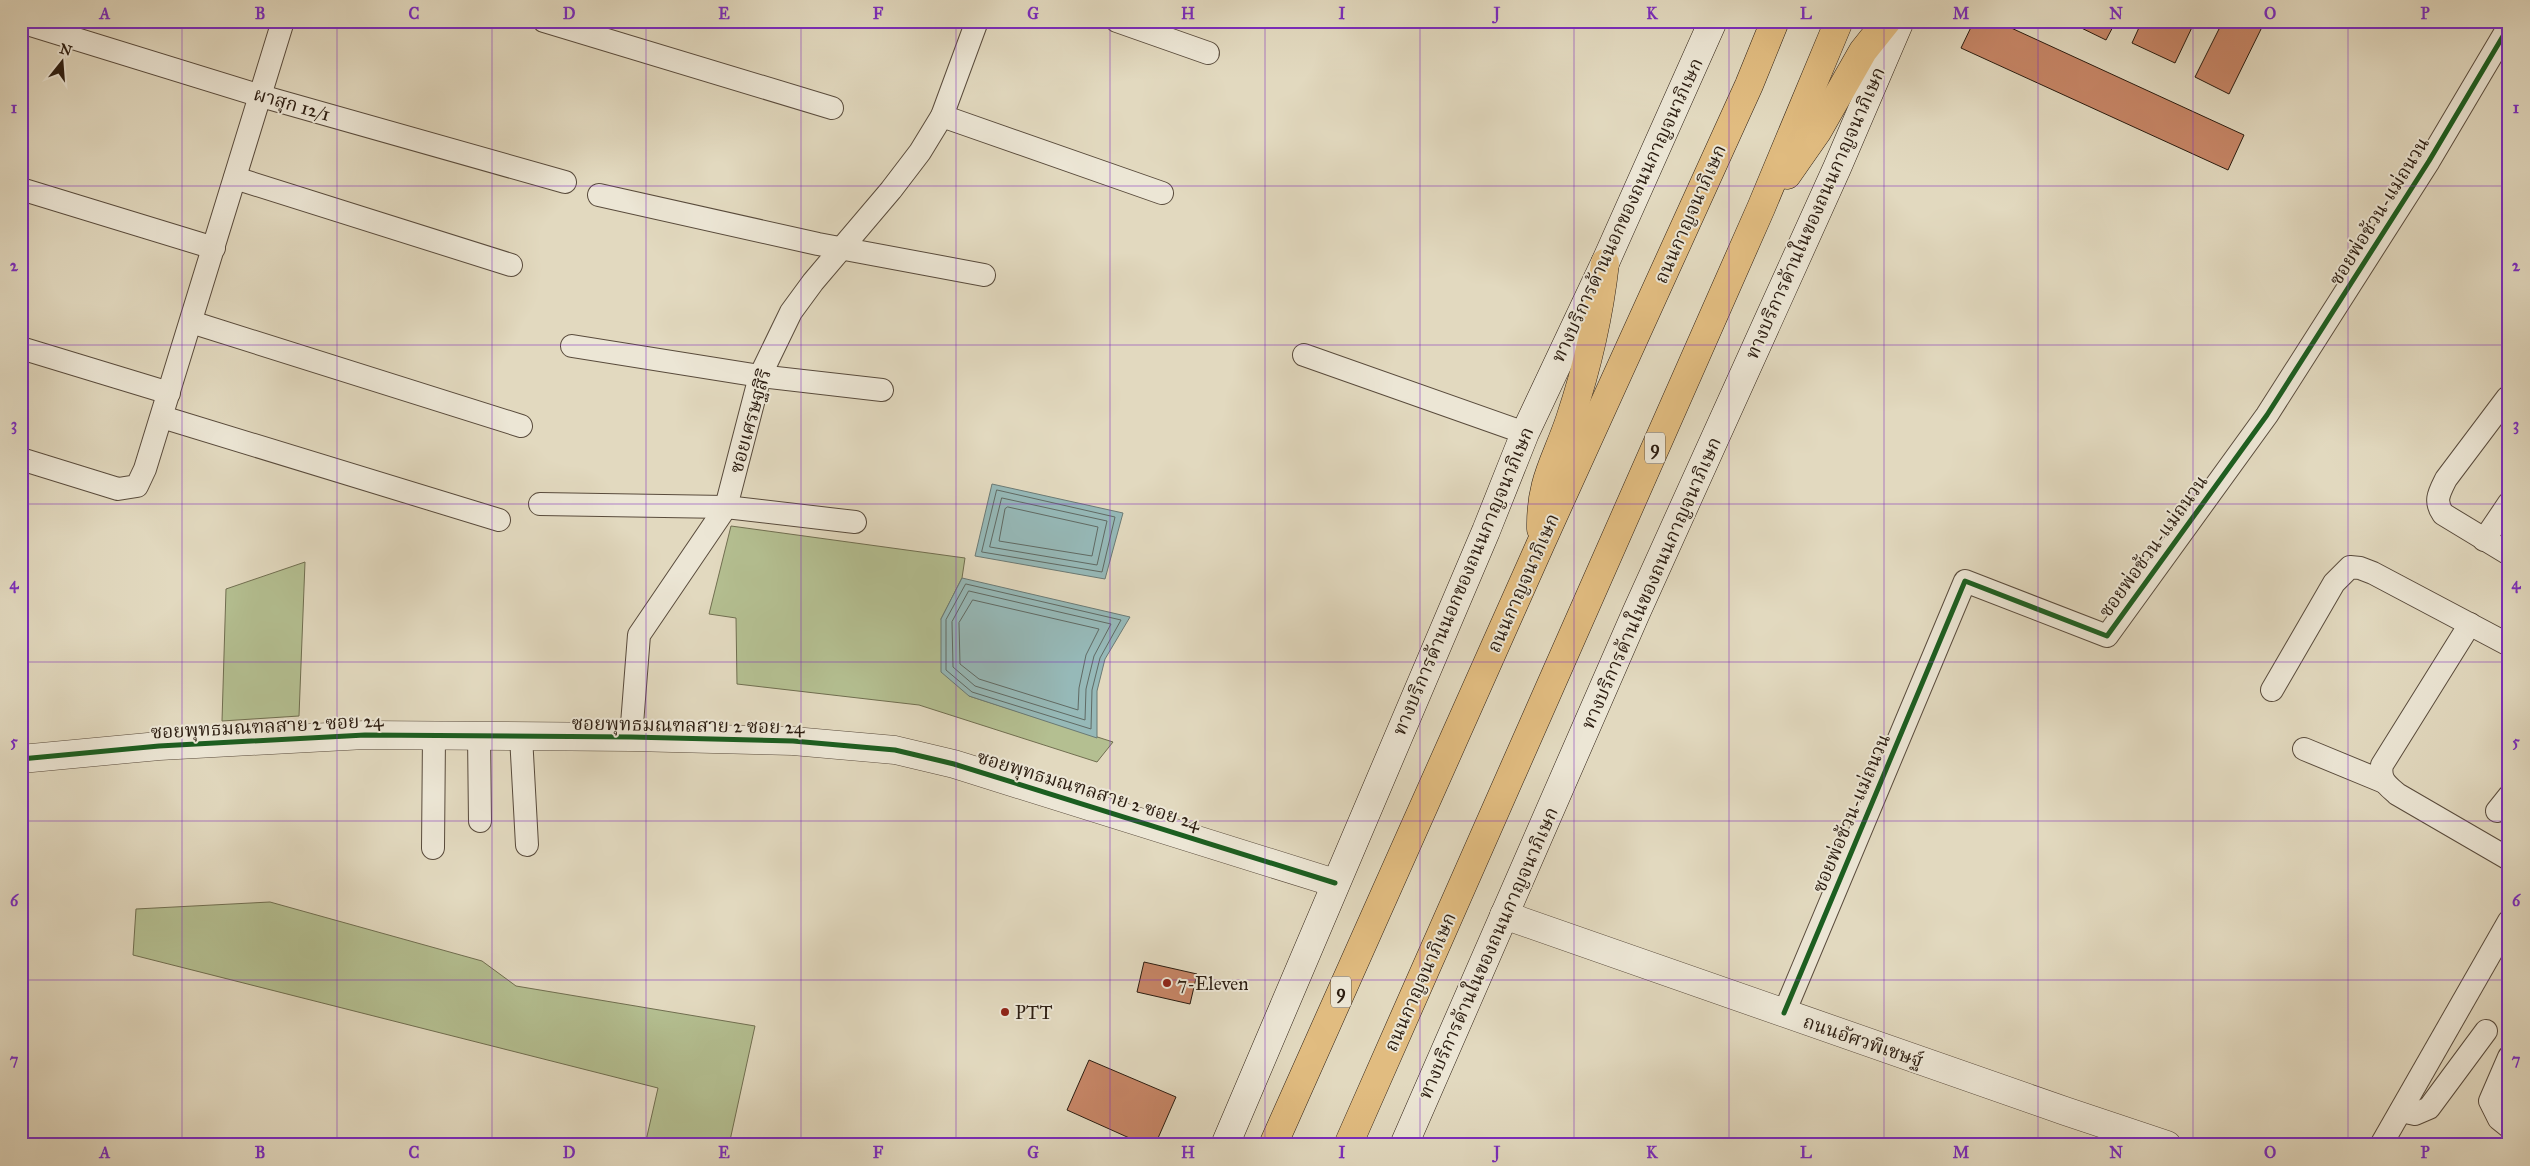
<svg xmlns="http://www.w3.org/2000/svg" width="2530" height="1166" font-family="'IM FELL Great Primer','Noto Serif Thai',serif">
	<style>
		.green { fill: #b4bf91; stroke: #706e50 }
		.water { fill: #96b9b8; stroke: #6b7a75 }
		.lines { fill: none; stroke-linecap: round; stroke-linejoin: round }
		.shore { stroke: #606a64; stroke-width: 1 }
		.building { fill: #c78667; stroke: #2b1c10 }
		.minor-casing { stroke: #594b3c; stroke-width: 24 }
		.tertiary-casing { stroke: #594b3c; stroke-width: 29 }
		.secondary-casing { stroke: #2b1c10; stroke-width: 29 }
		.trunk-casing { stroke: #2b1c10; stroke-width: 29 }
		.minor { stroke: #ece6d5; stroke-width: 22 }
		.tertiary { stroke: #ece6d5; stroke-width: 28 }
		.secondary { stroke: #ece6d5; stroke-width: 28 }
		.trunk { stroke: #e1bc80; stroke-width: 28 }
		.cycleway-casing { stroke: #ece6d5; stroke-width: 8 }
		.cycleway { stroke: #1b5e20; stroke-width: 5 }
		.grid { fill: none; stroke: #7b2cbf; stroke-width: 1; stroke-opacity: 0.55 }
		.poi-dot { fill: #8f2418; stroke: #ece6d5; stroke-width: 2 }
		.labels { text-anchor: middle; dominant-baseline: central; stroke-width: 4; stroke-linejoin: round; paint-order: stroke }
		.shield { fill: #ece6d5; stroke: #65594b; stroke-width: 1 }
		.shield-label { font-size: 18px; font-weight: bold; fill: #2b1c10 }
		.street-label { font-size: 19px; fill: #2b1c10; stroke: #ece6d5 }
		.poi-label { font-size: 19px; fill: #2b1c10; stroke: #ece6d5; text-anchor: start }
		.neatline { fill: none; stroke: #7b2cbf; stroke-width: 2 }
		.grid-label { font-size: 16px; text-anchor: middle; font-weight: bold; fill: #7b2cbf }
	</style>
	<rect width="100%" height="100%" fill="#e2d9bf"/>
	<filter id="stains"><feTurbulence type="fractalNoise" baseFrequency=".004" numOctaves="4"/><feColorMatrix values="0 0 0 0 .2 0 0 0 0 .09 0 0 0 0 .02 0 0 0 .5 -.17"/></filter>
	<radialGradient id="worn" r=".72"><stop offset=".6" stop-color="#630" stop-opacity="0"/><stop offset="1" stop-color="#630" stop-opacity=".3"/></radialGradient>
	<!-- green -->
	<g class="green">
		<polygon points="731,526 965,558 962,578 941,619 969,696 1113,742 1097,762 919,705 737,684 736,618 709,614"/>
		<polygon points="305,562 299,716 222,721 226,589"/>
		<polygon points="270,902 482,961 516,986 755,1026 729,1145 645,1145 658,1088 133,955 136,909"/>
	</g>
	<!-- water -->
	<g class="water">
		<polygon points="992,484 1123,513 1105,579 975,556"/>
		<polygon points="962,578 1130,617 1105,659 1097,691 1097,738 969,696 941,672 941,619"/>
	</g>
	<g class="lines">
		<!-- shore -->
		<g class="shore">
			<polygon points="997,490 1115,517 1102,572 982,552"/>
			<polygon points="1002,498 1107,521 1097,565 990,547"/>
			<polygon points="1008,507 1098,527 1092,556 999,541 1005,509"/>
			<polygon points="966,584 1121,620 1100,658 1092,690 1091,729 972,692 946,670 946,620"/>
			<polygon points="969,591 1111,624 1094,656 1086,689 1085,720 975,686 953,667 952,622"/>
			<polygon points="973,600 1099,629 1086,655 1079,688 1078,710 979,679 960,664 959,623"/>
		</g>
	</g>
	<!-- building -->
	<g class="building">
		<polygon points="1974,21 1996,21 2244,135 2228,170 1961,48"/>
		<polygon points="2067,21 2116,21 2106,40"/>
		<polygon points="2142,21 2195,21 2175,63 2132,43"/>
		<polygon points="2223,21 2265,21 2229,94 2195,77"/>
		<polygon points="1144,962 1197,974 1190,1004 1137,992"/>
		<polygon points="1089,1060 1176,1097 1155,1145 1145,1145 1067,1110"/>
	</g>
	<g class="lines">
		<defs>
			<g id="minor">
				<polyline points="544,21 832,108"/>
				<polyline points="1117,21 1208,53"/>
				<polyline points="21,22 261,96 565,182"/>
				<polyline points="942,116 1162,193"/>
				<polyline points="235,178 511,265"/>
				<polyline points="21,189 214,248"/>
				<polyline points="599,195 818,244 984,275"/>
				<polyline points="191,322 521,426"/>
				<polyline points="572,346 760,376 882,390"/>
				<polyline points="21,348 169,393"/>
				<polyline points="1304,355 1525,433"/>
				<path d="M 2507,398 L 2446,479 C 2439,493 2434,501 2443,514 L 2509,554"/>
				<polyline points="162,417 499,520"/>
				<polyline points="21,459 118,489 137,486 145,469 283,21"/>
				<polyline points="540,504 726,507 855,522"/>
				<polyline points="2484,540 2509,503"/>
				<path d="M 2470,624 L 2382,765 C 2379,780 2387,785 2397,794 L 2509,859"/>
				<polyline points="2272,690 2334,583 2350,567 2360,568 2373,573 2509,645"/>
				<polyline points="479,736 480,821"/>
				<polyline points="521,736 527,845"/>
				<polyline points="631,737 639,635 726,507 760,376 791,312 813,282 891,190 920,152 942,116 977,21"/>
				<polyline points="2304,749 2384,782"/>
				<polyline points="2497,811 2509,796"/>
				<polyline points="433,848 434,736"/>
				<polyline points="1784,1013 1965,581 2107,636 2267,415 2429,161 2509,26"/>
				<polyline points="2509,1057 2490,1101 2499,1119 2509,1127"/>
				<polyline points="2401,1111 2415,1114 2429,1108 2486,1031"/>
				<polyline points="2381,1145 2509,921"/>
			</g>
			<g id="tertiary">
				<polyline points="21,759 159,746 365,735 631,737 793,741 895,750 954,764 1335,883"/>
				<polyline points="1504,915 2065,1111 2167,1145"/>
			</g>
			<g id="secondary">
				<polyline points="1225,1145 1486,531 1525,433 1605,263 1713,21"/>
				<polyline points="1404,1145 1636,613 1837,168 1900,21"/>
			</g>
			<g id="trunk">
				<polyline points="1787,175 1817,132 1863,51 1887,21"/>
				<path d="M 1541,529 C 1540,481 1556,461 1570,419 C 1587,368 1599,317 1605,263"/>
				<polyline points="1273,1145 1541,543 1749,85 1775,21"/>
				<polyline points="1348,1145 1761,208 1839,21"/>
			</g>
		</defs>
		<!-- minor casing -->
		<use href="#minor" class="minor-casing"/>
		<!-- tertiary casing -->
		<use href="#tertiary" class="tertiary-casing"/>
		<!-- secondary casing -->
		<use href="#secondary" class="secondary-casing"/>
		<!-- trunk casing -->
		<use href="#trunk" class="trunk-casing"/>
		<!-- minor -->
		<use href="#minor" class="minor"/>
		<!-- tertiary -->
		<use href="#tertiary" class="tertiary"/>
		<!-- secondary -->
		<use href="#secondary" class="secondary"/>
		<!-- trunk -->
		<use href="#trunk" class="trunk"/>
		<defs>
			<g id="cycleway">
				<polyline points="21,759 159,746 365,735 631,737 793,741 895,750 954,764 1335,883"/>
				<polyline points="1784,1013 1965,581 2107,636 2267,415 2429,161 2509,26"/>
			</g>
		</defs>
		<!-- cycleway casing -->
		<use href="#cycleway" class="cycleway-casing"/>
		<!-- cycleway -->
		<use href="#cycleway" class="cycleway"/>
	</g>
	<!-- grid -->
	<path class="grid" d="M 182,21 L 182,1145M 337,21 L 337,1145M 492,21 L 492,1145M 646,21 L 646,1145M 801,21 L 801,1145M 956,21 L 956,1145M 1110,21 L 1110,1145M 1265,21 L 1265,1145M 1420,21 L 1420,1145M 1574,21 L 1574,1145M 1729,21 L 1729,1145M 1884,21 L 1884,1145M 2038,21 L 2038,1145M 2193,21 L 2193,1145M 2348,21 L 2348,1145M 21,186 L 2509,186M 21,345 L 2509,345M 21,504 L 2509,504M 21,662 L 2509,662M 21,821 L 2509,821M 21,980 L 2509,980"/>
	<!-- markers -->
	<g class="poi-dot">
		<circle cx="1167" cy="983" r="5"/>
		<circle cx="1005" cy="1012" r="5"/>
	</g>
	<g class="labels">
		<!-- shield labels -->
		<g class="shield">
			<rect x="1645" y="432.5" width="20" height="31" rx="4"/>
			<rect x="1331" y="976.5" width="20" height="31" rx="4"/>
		</g>
		<g class="shield-label">
			<text x="1655" y="448">9</text>
			<text x="1341" y="992">9</text>
		</g>
		<!-- street labels -->
		<g class="street-label">
			<text transform="translate(292 104) rotate(16)">ผาสุก 12/1</text>
			<text transform="translate(1627 210) rotate(-65)">ทางบริการด้านนอกของถนนกาญจนาภิเษก</text>
			<text transform="translate(2379 211) rotate(-58)">ซอยพ่อช้วน-แม่ถนวน</text>
			<text transform="translate(1815 213) rotate(-66)">ทางบริการด้านในของถนนกาญจนาภิเษก</text>
			<text transform="translate(1690 214) rotate(-66)">ถนนกาญจนาภิเษก</text>
			<text transform="translate(750 421) rotate(-74)">ซอยเศรษฐสิริ</text>
			<text transform="translate(2153 546) rotate(-54)">ซอยพ่อช้วน-แม่ถนวน</text>
			<text transform="translate(1463 581) rotate(-67)">ทางบริการด้านนอกของถนนกาญจนาภิเษก</text>
			<text transform="translate(1523 583) rotate(-66)">ถนนกาญจนาภิเษก</text>
			<text transform="translate(1651 583) rotate(-66)">ทางบริการด้านในของถนนกาญจนาภิเษก</text>
			<text transform="translate(688 725) rotate(1)">ซอยพุทธมณฑลสาย 2 ซอย 24</text>
			<text transform="translate(267 726) rotate(-3)">ซอยพุทธมณฑลสาย 2 ซอย 24</text>
			<text transform="translate(1089 790) rotate(17)">ซอยพุทธมณฑลสาย 2 ซอย 24</text>
			<text transform="translate(1851 813) rotate(-67)">ซอยพ่อช้วน-แม่ถนวน</text>
			<text transform="translate(1488 953) rotate(-66)">ทางบริการด้านในของถนนกาญจนาภิเษก</text>
			<text transform="translate(1420 982) rotate(-66)">ถนนกาญจนาภิเษก</text>
			<text transform="translate(1863 1041) rotate(19)">ถนนอัศวพิเชษฐ์</text>
		</g>
		<!-- poi labels -->
		<g class="poi-label">
			<text x="1177" y="983">7-Eleven</text>
			<text x="1015" y="1012">PTT</text>
		</g>
	</g>
	<!-- margin -->
	<rect width="2530" height="1166" fill="none" stroke="#e2d9bf" stroke-width="55"/>
	<!-- north arrow -->
	<g transform="translate(62 62) rotate(17)" stroke="#ece6d5" stroke-width="4" paint-order="stroke">
	<path d="M0-4L9 19L0 12L-9 19Z" fill="#2b1c10"/>
	<text y="-8" font-size="14" font-weight="bold" text-anchor="middle" fill="#2b1c10">N</text>
	</g>
	<rect x="28" y="28" width="2474" height="1110" class="neatline"/>
	<g class="grid-label">
		<text x="105" y="19">A</text>
		<text x="260" y="19">B</text>
		<text x="414" y="19">C</text>
		<text x="569" y="19">D</text>
		<text x="724" y="19">E</text>
		<text x="878" y="19">F</text>
		<text x="1033" y="19">G</text>
		<text x="1188" y="19">H</text>
		<text x="1342" y="19">I</text>
		<text x="1497" y="19">J</text>
		<text x="1652" y="19">K</text>
		<text x="1806" y="19">L</text>
		<text x="1961" y="19">M</text>
		<text x="2116" y="19">N</text>
		<text x="2270" y="19">O</text>
		<text x="2425" y="19">P</text>
		<text x="14" y="113">1</text>
		<text x="2516" y="113">1</text>
		<text x="14" y="271">2</text>
		<text x="2516" y="271">2</text>
		<text x="14" y="430">3</text>
		<text x="2516" y="430">3</text>
		<text x="14" y="589">4</text>
		<text x="2516" y="589">4</text>
		<text x="14" y="747">5</text>
		<text x="2516" y="747">5</text>
		<text x="14" y="906">6</text>
		<text x="2516" y="906">6</text>
		<text x="14" y="1065">7</text>
		<text x="2516" y="1065">7</text>
		<text x="105" y="1158">A</text>
		<text x="260" y="1158">B</text>
		<text x="414" y="1158">C</text>
		<text x="569" y="1158">D</text>
		<text x="724" y="1158">E</text>
		<text x="878" y="1158">F</text>
		<text x="1033" y="1158">G</text>
		<text x="1188" y="1158">H</text>
		<text x="1342" y="1158">I</text>
		<text x="1497" y="1158">J</text>
		<text x="1652" y="1158">K</text>
		<text x="1806" y="1158">L</text>
		<text x="1961" y="1158">M</text>
		<text x="2116" y="1158">N</text>
		<text x="2270" y="1158">O</text>
		<text x="2425" y="1158">P</text>
	</g>
	<rect width="100%" height="100%" filter="url(#stains)"/>
	<rect width="100%" height="100%" fill="url(#worn)"/>
</svg>
